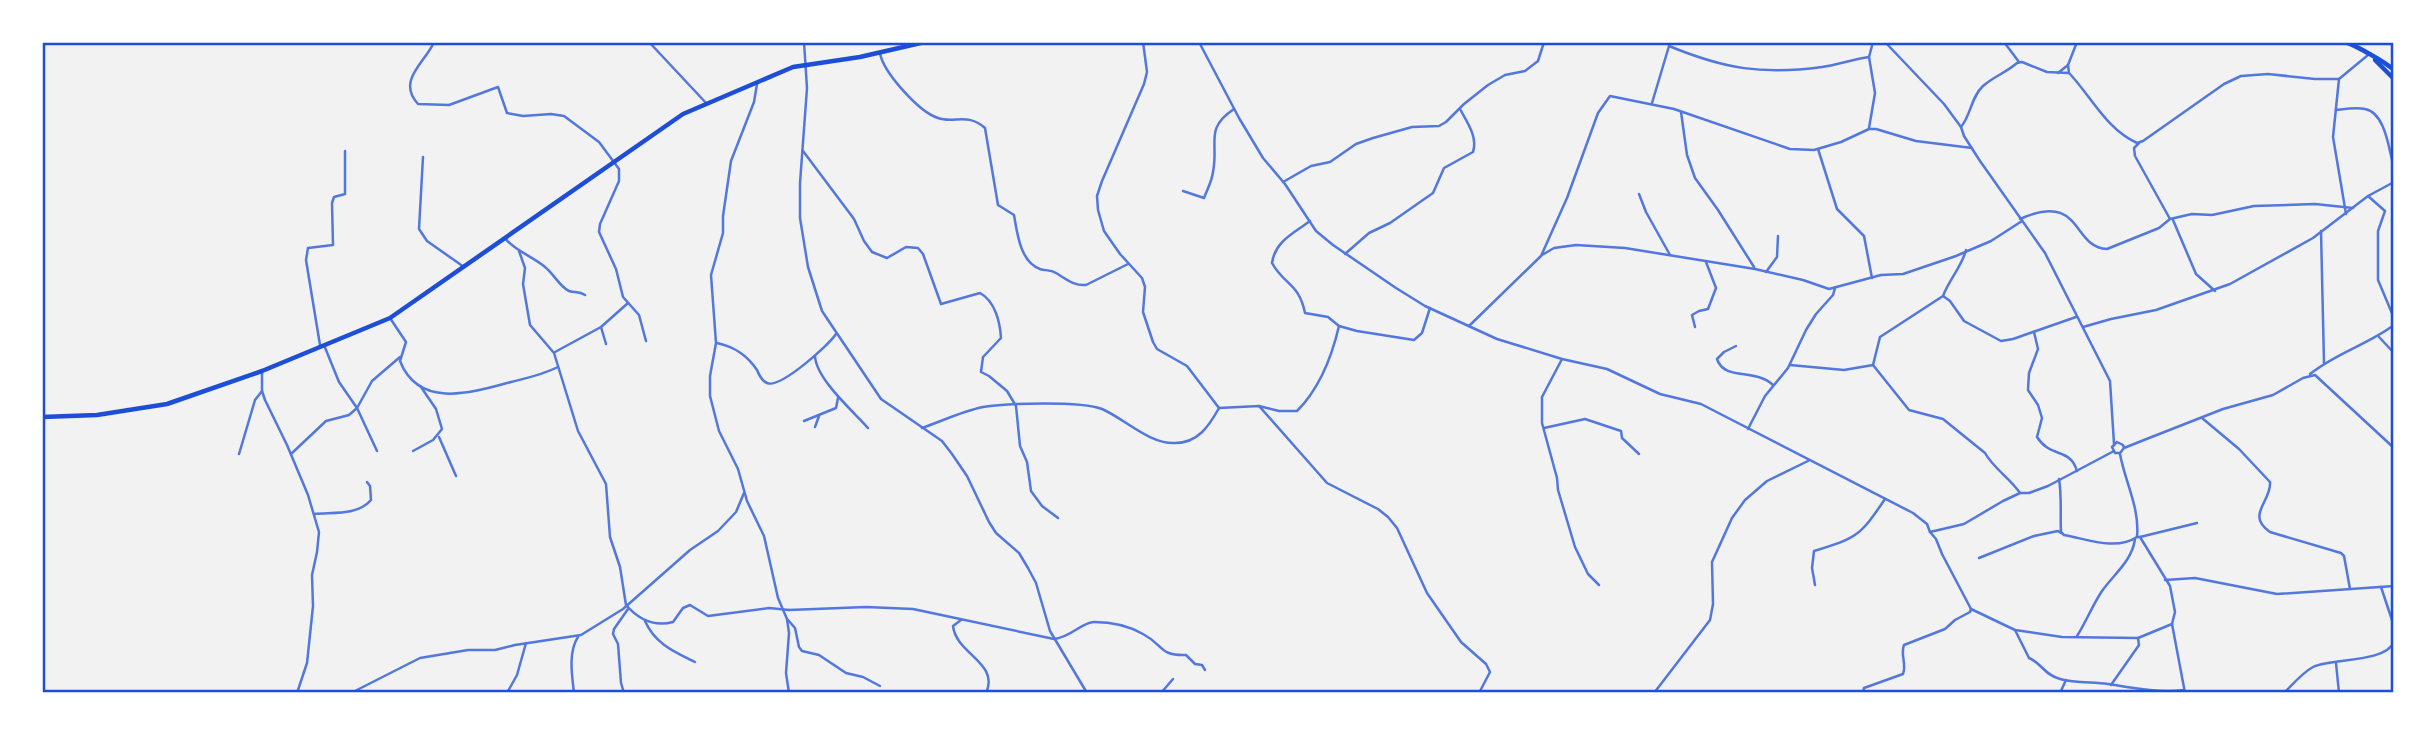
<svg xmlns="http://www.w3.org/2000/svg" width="2436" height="735" font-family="Barlow,sans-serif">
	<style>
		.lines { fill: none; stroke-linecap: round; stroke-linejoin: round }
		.minor { stroke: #5277de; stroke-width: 2.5 }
		.secondary { stroke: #1d4ed8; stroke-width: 4.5 }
		.primary { stroke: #1d4ed8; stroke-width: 4.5 }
		.neatline { fill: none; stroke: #1d4ed8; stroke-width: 2.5 }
	</style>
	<rect width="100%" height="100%" fill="#f2f2f2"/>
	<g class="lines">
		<!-- minor -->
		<g class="minor">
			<path d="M 434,42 C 426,62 396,80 418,104 L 449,105 L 498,87 L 507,113 L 523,116 L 551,114 L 564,116 L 599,142 L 619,169 L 619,181 L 600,224 L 599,232 L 616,269 L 623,297 L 639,315 L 646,341"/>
			<polyline points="649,42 707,104"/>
			<polyline points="804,42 807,88 800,183 800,218 808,267 822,311 881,399 942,441 952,454 967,476 989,522 996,533 1019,553 1028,568 1036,583 1050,631 1087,693"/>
			<polyline points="1143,42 1147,72 1144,84 1102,181 1097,196 1098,210 1104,231 1120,254 1142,278 1145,287 1143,312 1153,342 1157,349 1187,366 1219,408"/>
			<polyline points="1199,42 1239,118 1263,158 1285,184 1316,231 1333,245 1396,288 1425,306 1497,339 1562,359 1607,369 1660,394 1701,404 1913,513 1927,524 1930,532 1964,524 2003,501 2020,493 2029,493 2048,486 2114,451"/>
			<polyline points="1885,42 1944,104 1961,127 1964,136 1980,161 2045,253 2110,381 2114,444"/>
			<polyline points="2004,42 2019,62"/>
			<path d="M 2077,42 L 2068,65 L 2069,73 C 2091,96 2106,129 2137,143 L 2143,141 L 2224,84 L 2241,76 L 2268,74 L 2315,79 L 2339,79 L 2368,55"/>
			<path d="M 880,53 C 883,72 919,112 938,118 C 954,124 967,112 985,128 L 998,205 L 1014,215 C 1017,232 1020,262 1040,269 C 1045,271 1050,269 1056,273 C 1066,279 1074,286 1086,285 L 1128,264"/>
			<polyline points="2058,73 2068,65"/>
			<polyline points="2339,79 2333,137 2346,214"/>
			<polyline points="757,84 754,102 731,161 723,216 723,233 711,275 716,343 710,376 710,396 719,431 738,469 747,501 764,536 778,598 787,619 789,633 786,673 789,693"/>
			<path d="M 1652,103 L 1669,46 C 1725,69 1762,75 1822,67 C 1838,65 1853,59 1869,57"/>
			<path d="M 2336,110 C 2345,109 2356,107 2365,109 C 2386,113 2389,151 2394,168"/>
			<polyline points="1681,112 1687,155 1695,178 1718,210 1754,267"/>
			<path d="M 1961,127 C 1971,115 1971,97 1983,86 C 1993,77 2007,72 2017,63 L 2022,62 L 2047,72 L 2069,73"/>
			<polyline points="1869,128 1875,93 1869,57 1873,42"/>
			<polyline points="2139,143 2134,148 2135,156 2170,219"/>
			<polyline points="1818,149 1837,209 1864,236 1872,278"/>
			<path d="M 803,151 L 854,219 L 864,241 L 872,252 L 887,258 L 906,247 L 918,248 L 923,254 L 941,304 L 980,293 C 995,301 1000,322 1001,338 L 983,357 L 981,372 L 989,376 L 1007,391 L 1016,406 L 1020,446 L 1027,462 L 1031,491 L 1042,506 L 1058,518"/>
			<polyline points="423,157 419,229 427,241 464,267"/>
			<polyline points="1283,182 1311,166 1330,162 1356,144 1373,138 1412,127 1439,126 1446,122 1464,104 1488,85 1505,75 1525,71 1538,61 1544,42"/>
			<path d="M 1183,191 L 1204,198 C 1207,190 1212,181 1213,172 C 1219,142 1204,129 1234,109"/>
			<polyline points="1639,194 1646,212 1670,255"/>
			<polyline points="2368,196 2385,211 2378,231 2378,280 2394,318"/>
			<path d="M 2020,219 C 2083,191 2071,247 2107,249 L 2159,228 L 2170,219 L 2192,214 L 2212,215 L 2254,206 L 2315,204 L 2353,208"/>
			<polyline points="2173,220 2196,274 2215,291"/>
			<path d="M 1310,221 C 1294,233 1275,241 1272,263 C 1284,285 1299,283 1305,313 L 1328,317 L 1339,326 L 1357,331 L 1414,340 L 1422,333 L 1430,308"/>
			<polyline points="2321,231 2324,363"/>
			<path d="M 505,238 C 513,250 534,257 545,267 C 553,273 560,287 569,291 C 575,293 579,291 585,295"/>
			<path d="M 1966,250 C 1962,266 1949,280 1943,296 L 1950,301 L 1964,321 L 2001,341 L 2013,339 L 2076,317"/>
			<path d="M 519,251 L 525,268 L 523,284 L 530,325 L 554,353 L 578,431 L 606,484 L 610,537 L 620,567 L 626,605 C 639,620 654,627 673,622 L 683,608 L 690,605 L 708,616 L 769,608 L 789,610"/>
			<path d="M 1345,254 L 1369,233 L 1390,223 L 1433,193 L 1444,168 L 1473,152 C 1478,137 1467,122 1460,109"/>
			<polyline points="1542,255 1554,248 1576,245 1625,248 1755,269 1803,280 1829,289 1881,275 1903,274 1956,256 1991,241 2022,221"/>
			<polyline points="1766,272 1777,257 1778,236"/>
			<path d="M 1943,296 L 1880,337 L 1873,365 L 1909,410 L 1943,419 L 1985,453 C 1994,469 2010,478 2020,493"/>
			<path d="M 390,318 L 406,342 L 400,361 C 419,410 474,392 511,382 C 527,378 542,375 558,367"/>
			<polyline points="1469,326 1541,256 1567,198 1598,113 1610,96 1674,109 1790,149 1814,150 1841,142 1869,129 1876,129 1916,141 1972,148"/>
			<polyline points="1695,327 1692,315 1699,311 1708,309 1716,288 1706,262"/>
			<polyline points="2083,327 2111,319 2156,310 2230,284 2313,238 2368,196 2394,182"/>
			<path d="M 2034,332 L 2038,349 L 2029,373 L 2028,390 L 2038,405 L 2042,418 L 2037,437 C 2051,459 2070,447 2077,471"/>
			<polyline points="2379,337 2394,353"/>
			<path d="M 717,343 C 735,347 747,355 757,370 C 759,375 762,381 767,383 C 780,389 829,345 836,334"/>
			<polyline points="606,344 601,327 628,303"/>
			<polyline points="320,345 306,260 308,248 333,245 332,203 334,197 345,194 345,151"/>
			<polyline points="324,345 339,382 357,408 377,451"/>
			<path d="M 1736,346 L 1724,352 L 1717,359 C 1724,381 1755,368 1773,385"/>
			<polyline points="555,352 601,327"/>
			<path d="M 815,356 C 816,379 853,411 868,428"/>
			<polyline points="1562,359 1542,397 1542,423 1557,478 1558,490 1575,547 1588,574 1599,585"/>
			<polyline points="1790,365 1844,370 1873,365"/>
			<polyline points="262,371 262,391 265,400 287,445 308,495 319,532 317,552 312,575 313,606 307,663 297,693"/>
			<path d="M 2310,374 C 2336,353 2367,345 2394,325"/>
			<polyline points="1259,406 1327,483 1378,509 1388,517 1397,528 1427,593 1461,642 1486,664 1490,672 1479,693"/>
			<path d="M 1219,408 L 1259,406 L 1279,411 L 1297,411 C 1320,388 1332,356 1339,326"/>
			<path d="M 2202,418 L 2239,449 L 2270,482 C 2272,501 2245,515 2270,532 L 2341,553 L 2344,556 L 2350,589"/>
			<polyline points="804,421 836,408 838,398"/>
			<polyline points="815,427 819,416"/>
			<path d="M 922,428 C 942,421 963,411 983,407 C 1006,403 1082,401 1102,409 C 1125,419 1149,444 1175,443 C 1198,443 1209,426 1219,408"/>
			<polyline points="1544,428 1585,419 1621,431 1622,438 1639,454"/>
			<polyline points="1748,429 1765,396 1788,368 1806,330 1816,314 1833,295 1835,288"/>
			<polyline points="439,437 456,476"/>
			<polyline points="2124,448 2123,445 2117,442 2112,447 2115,453 2120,453 2124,448 2144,440 2223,409 2273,395 2303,378 2315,375 2394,448"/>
			<polyline points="413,451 433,440 442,429 436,409 421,387"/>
			<polyline points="239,454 255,400 262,391"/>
			<polyline points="291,454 326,421 349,415 357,408 372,381 400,357"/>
			<path d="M 2120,454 C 2125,482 2140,508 2137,537 L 2140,537 L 2170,586 L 2175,612 L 2172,624 L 2185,693"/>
			<path d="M 2059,479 C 2062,497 2060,514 2061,532 L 2064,535 C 2087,539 2116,551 2137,537"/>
			<path d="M 314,514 C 333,512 357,516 371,500 L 370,486 L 367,482"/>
			<polyline points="1930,532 1936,539 1942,554 1971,609 2015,630 2062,637 2138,638 2172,624"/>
			<polyline points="2140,537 2197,523"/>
			<polyline points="1979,558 2034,536 2058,531 2061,533"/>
			<polyline points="2165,580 2195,578 2277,594 2394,586"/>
			<path d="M 1815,585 L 1812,568 L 1814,551 C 1857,538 1860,536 1885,499"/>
			<polyline points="2381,587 2394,626"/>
			<path d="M 789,610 L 866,607 L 913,609 L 1054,639 C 1070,638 1082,622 1094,622 C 1110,622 1129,626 1143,634 C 1164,645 1159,656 1186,655 L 1195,664 L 1202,665 L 1205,670"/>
			<polyline points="788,620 795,628 799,647 802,651 819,655 846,673 863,677 880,686"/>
			<path d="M 961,620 L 953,626 C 956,654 1000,663 986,693"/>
			<path d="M 645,621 C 655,644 675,652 695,662"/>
			<path d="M 2015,630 L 2029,658 C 2041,663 2046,676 2060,679 C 2075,683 2092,682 2108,684 C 2133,688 2158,693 2184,690"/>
			<path d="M 2077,636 C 2086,622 2092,606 2102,591 C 2114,574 2132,561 2135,539"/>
			<polyline points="2336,663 2339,693"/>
			<polyline points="2111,685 2139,645 2138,638"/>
			<polyline points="351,693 420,658 468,650 495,650 515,645 581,635 623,609 690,550 718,531 736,512 744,493"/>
			<polyline points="507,693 517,675 526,643"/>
			<path d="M 574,693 C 572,676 568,652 578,637"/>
			<polyline points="624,693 621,683 618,644 613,634 614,629 628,609"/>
			<polyline points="1161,693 1173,679"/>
			<polyline points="1654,693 1710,620 1713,604 1712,562 1732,518 1745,500 1767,481 1808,461"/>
			<path d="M 1863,693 L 1864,688 L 1903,674 C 1907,664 1900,655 1904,645 L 1945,629 L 1955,620 L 1970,612 L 1971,609"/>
			<polyline points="2060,693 2066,680"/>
			<path d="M 2284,693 C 2293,684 2302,673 2313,667 C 2331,658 2385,663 2394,642"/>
		</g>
		<!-- secondary -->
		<polyline class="secondary" points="42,417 97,415 167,404 262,371 390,318 683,114 793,67 860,57 925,42"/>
		<!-- primary -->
		<g class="primary">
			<path d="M 2345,42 C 2357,46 2385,62 2394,70"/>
			<polyline points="2375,60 2394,79"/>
		</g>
	</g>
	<!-- border -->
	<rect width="2436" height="735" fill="none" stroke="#ffffff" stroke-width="88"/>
	<rect x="44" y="44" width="2348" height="647" class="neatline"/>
</svg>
